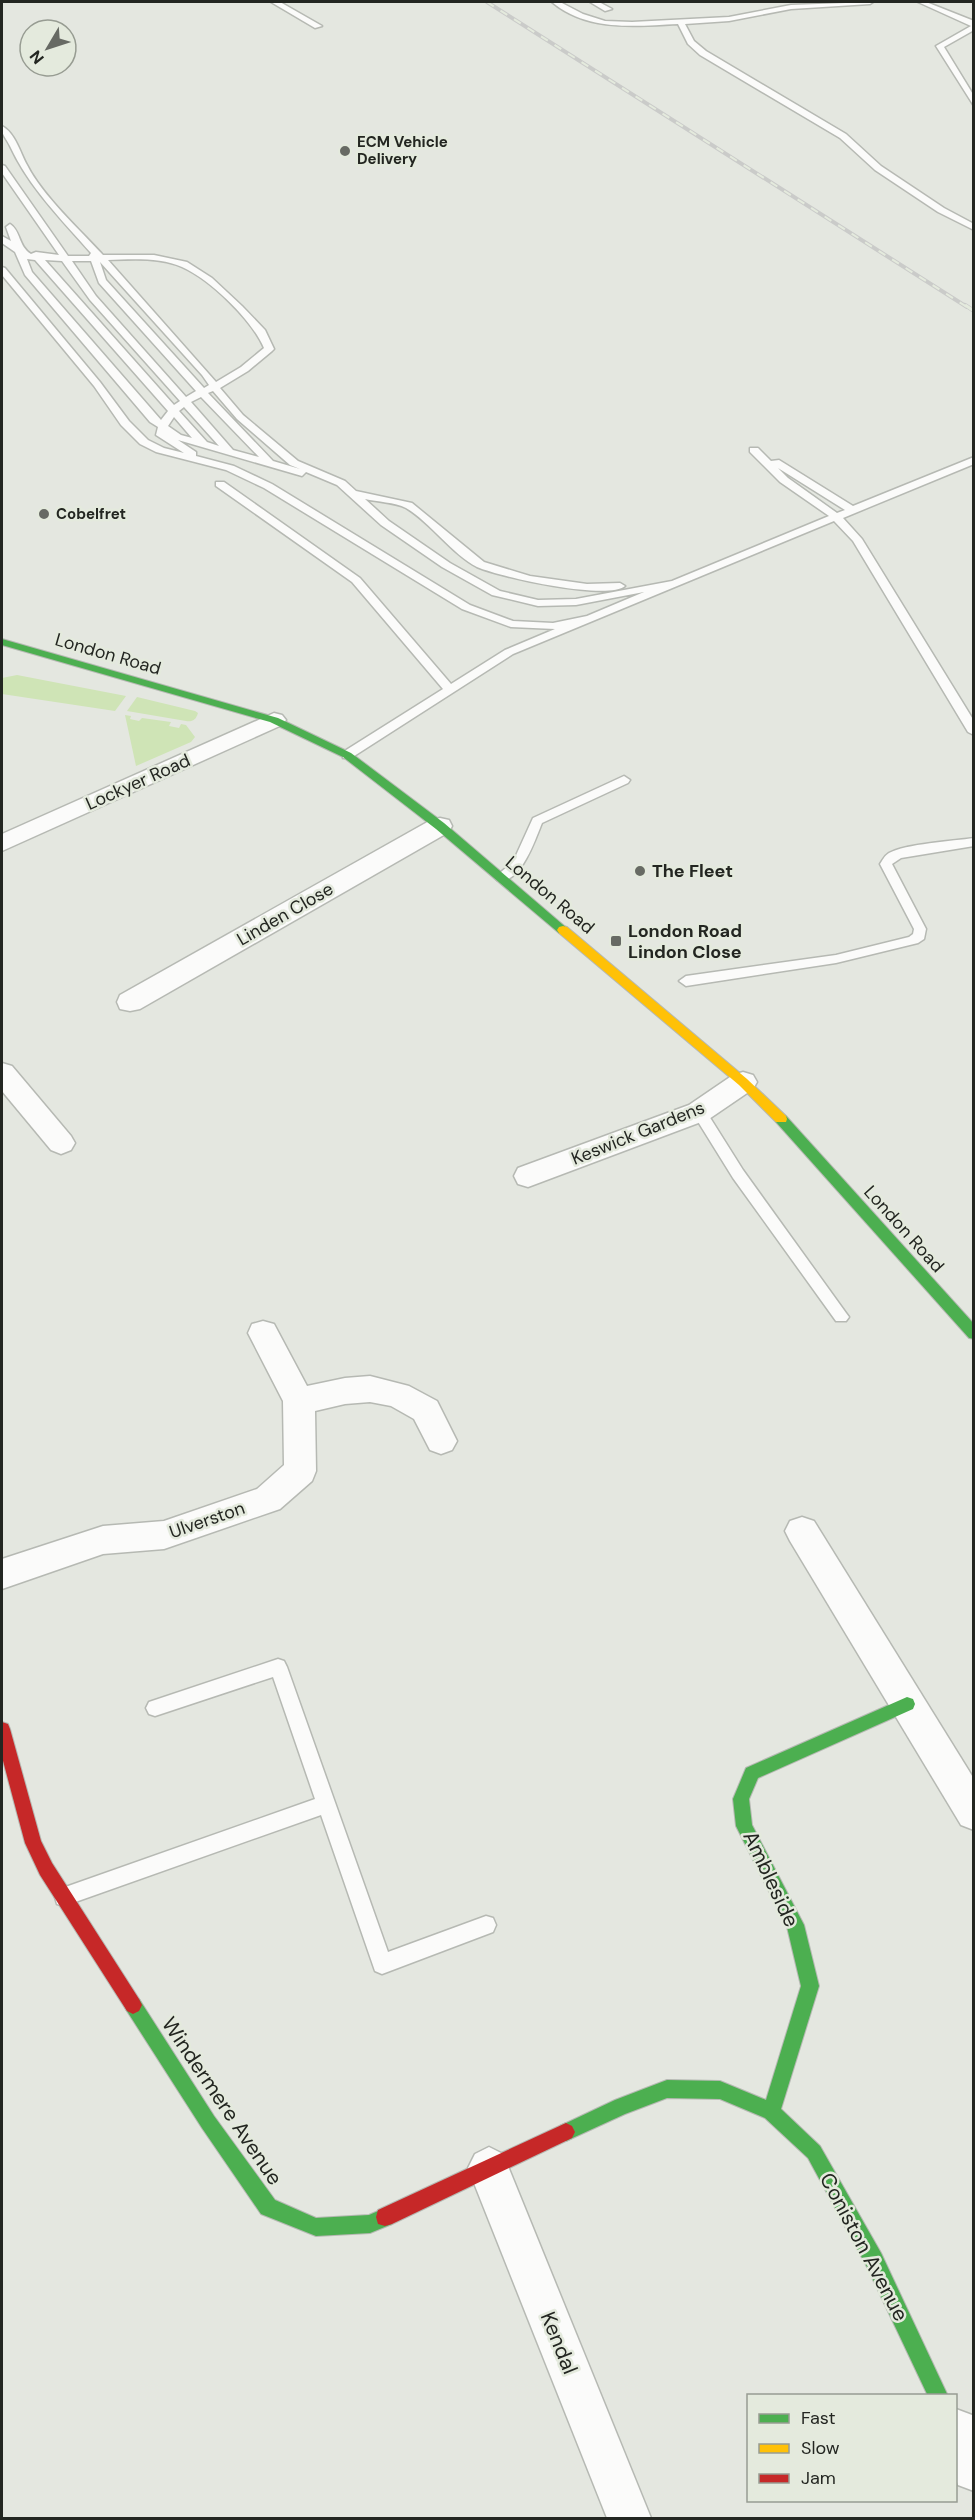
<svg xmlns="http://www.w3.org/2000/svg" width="975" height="2520" font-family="'DM Sans',sans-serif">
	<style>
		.green { fill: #cfe4b6 }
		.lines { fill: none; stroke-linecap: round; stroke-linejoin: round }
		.lane-casing { stroke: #b6b9b3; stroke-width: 3 }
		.street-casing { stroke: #b6b9b3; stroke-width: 3 }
		.fast-casing { stroke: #b6b9b3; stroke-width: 2 }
		.slow-casing { stroke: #b6b9b3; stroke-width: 2 }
		.jam-casing { stroke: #b6b9b3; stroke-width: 2 }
		.lane { fill: #fbfbfa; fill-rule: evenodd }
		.street { fill: #fbfbfa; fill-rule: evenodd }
		.fast { fill: #4caf50; fill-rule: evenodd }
		.slow { fill: #ffc107; fill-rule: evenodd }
		.jam { fill: #c62828; fill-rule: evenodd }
		.rail-far1-casing { stroke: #cacbc9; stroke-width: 4 }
		.rail-casing { stroke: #cacbc9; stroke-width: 4.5 }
		.rail-far1 { stroke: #e4eadd; stroke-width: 2; stroke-dasharray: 8; stroke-linecap: butt }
		.rail { stroke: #e4eadd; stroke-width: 3; stroke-dasharray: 9; stroke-linecap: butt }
		.poi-dot { fill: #676a64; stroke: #e4eadd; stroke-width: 2 }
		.labels { text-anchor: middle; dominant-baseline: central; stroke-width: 5; stroke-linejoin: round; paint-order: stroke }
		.far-poi-label { font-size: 15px; font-weight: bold; fill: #232621; stroke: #e4eadd; text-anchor: start }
		.street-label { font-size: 18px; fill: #232621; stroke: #e4eadd }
		.poi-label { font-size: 18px; font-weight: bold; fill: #232621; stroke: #e4eadd; text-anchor: start }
		.near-street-label { font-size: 21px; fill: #232621; stroke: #e4eadd }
	</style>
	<rect width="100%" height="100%" fill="#e4e7e0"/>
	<!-- green -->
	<g class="green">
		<polygon points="17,675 126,696 115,711 2,694 2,678"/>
		<path d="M 137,697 L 195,711 L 198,713 C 196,720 192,722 186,721 L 127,711 Z"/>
		<polygon points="125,715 131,716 130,719 139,721 142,718 171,722 169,726 179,728 181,724 186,725 195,737 191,742 136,766"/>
	</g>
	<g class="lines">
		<defs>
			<g id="lane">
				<polygon points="271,2 280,2 322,26 315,28"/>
				<path d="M 552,2 L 560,2 L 583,14 L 605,21 L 632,22 L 729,17 L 791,5 L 873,2 L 870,4 L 791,9 L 729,21 L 685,24 L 694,41 L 706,51 L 846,134 L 881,166 L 944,208 L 974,224 L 974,230 L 938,212 L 875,170 L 840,138 L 700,55 L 688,44 L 678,24 C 635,26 588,32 552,2 Z"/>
				<polygon points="590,2 599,2 612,9 605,11"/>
				<polygon points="918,2 926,2 974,21 974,30 944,47 974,96 974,106 936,46 971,26"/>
				<path d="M 2,126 C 15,133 20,152 27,165 C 42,195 80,230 103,255 L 154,255 L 187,262 L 212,278 L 242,306 L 265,330 L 274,349 L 272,351 L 248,371 L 220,388 L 243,415 L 298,461 L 345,481 L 356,491 L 412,503 L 484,562 L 530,576 L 587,584 L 620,583 L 625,586 C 607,601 500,577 477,567 C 453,555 430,522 406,508 C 395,502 377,502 365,499 L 389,521 L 450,563 L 500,591 L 538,600 L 576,599 L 672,581 L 829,516 L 780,482 L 750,452 L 750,448 L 758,448 L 771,461 L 779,460 L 853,506 L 974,457 L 974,464 L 843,518 L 862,539 L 974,721 L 974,735 L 968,732 L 853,541 L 834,521 L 513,654 L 351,758 L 343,758 L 343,752 L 443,689 L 352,582 L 216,486 L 216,482 L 224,482 L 360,578 L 451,684 L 505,650 L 555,629 L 511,627 L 462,609 L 264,488 L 226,470 L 156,452 L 140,444 L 121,425 L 94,386 L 2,275 L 2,267 L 5,268 L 100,382 L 129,421 L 148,440 L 164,448 L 184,453 L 156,435 L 158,427 L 150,422 L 25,275 L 15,252 L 2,243 L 2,236 L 11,241 L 6,227 L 10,224 C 21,231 18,246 31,254 L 36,252 L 59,255 L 2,173 L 2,165 L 5,166 L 68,256 L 89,256 L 91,253 C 61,219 29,187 10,146 C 6,138 1,134 2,126 ZM 27,259 L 35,260 L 168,411 L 161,420 L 32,272 ZM 45,260 L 62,261 L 90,300 L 180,401 L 174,405 ZM 108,260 C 130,259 161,257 182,267 C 211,280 252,320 264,348 L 241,367 L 216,382 ZM 72,261 L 91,261 L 99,283 L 196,391 L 186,397 L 96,296 ZM 100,262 L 202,375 L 209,385 L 204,388 L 106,280 ZM 213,391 L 237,419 L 290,465 L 300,469 L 273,461 L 208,393 ZM 201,397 L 259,457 L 233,450 L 191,402 ZM 184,407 L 219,446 L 207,442 L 179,411 ZM 174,417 L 192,438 L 181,435 L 168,426 ZM 178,440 L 302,476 L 306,472 L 337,485 L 381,525 L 442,567 L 492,595 L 538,606 L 576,605 L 644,592 L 587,616 L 553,623 L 513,621 L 470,605 L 272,484 L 234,466 L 196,456 L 196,452 ZM 778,468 L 845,510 L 837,513 L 788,478 Z"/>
				<path d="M 624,776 L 630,780 L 628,783 L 542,823 C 535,840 520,886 497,880 L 495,877 L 513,862 L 533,818 Z"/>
				<path d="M 974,838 L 974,846 L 901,858 L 892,864 L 926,929 L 924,939 L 918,943 L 836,963 L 686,986 L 679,981 L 686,976 L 836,955 L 909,937 L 913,934 L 914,929 L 880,864 C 883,860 884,856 889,853 C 905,844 953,841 974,838 Z"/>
				<polygon points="699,1107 704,1108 743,1170 846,1313 849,1317 846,1321 836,1321 733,1178 692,1112"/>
				<polygon points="278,1659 284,1661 287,1667 388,1952 486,1916 493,1918 496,1925 493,1932 382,1974 375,1971 321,1815 64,1906 57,1904 55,1897 57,1890 315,1799 273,1677 155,1716 149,1714 146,1708 149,1702"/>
			</g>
			<g id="street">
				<polygon points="274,713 282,715 286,720 282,725 2,851 2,834"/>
				<polygon points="440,818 449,820 452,826 449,832 140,1009 130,1011 120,1009 117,1002 120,995 431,820"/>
				<polygon points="2,1063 12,1066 71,1136 75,1143 71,1150 61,1154 51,1150 2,1091"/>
				<polygon points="743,1072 753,1075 757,1082 753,1089 709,1119 528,1187 518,1184 514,1176 518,1168 689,1105 733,1075"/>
				<polygon points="263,1321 274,1324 307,1386 345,1378 370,1376 409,1386 437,1401 457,1441 452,1450 441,1454 430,1450 414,1419 391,1406 370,1402 345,1404 315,1411 316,1471 312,1481 280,1509 164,1549 103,1554 2,1589 2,1559 103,1526 164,1521 257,1489 284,1465 283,1401 248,1333 252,1324"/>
				<polygon points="802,1517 814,1521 974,1779 974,1830 961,1825 790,1541 785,1531 790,1521"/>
				<polygon points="489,2147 503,2154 651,2518 607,2518 468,2168 475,2154"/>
				<polygon points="956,2409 972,2415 974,2419 974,2491 958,2485 956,2479"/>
			</g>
			<g id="fast">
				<polygon points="2,639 278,718 351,753 444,823 569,930 567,933 559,933 436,829 343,757 270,722 2,645"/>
				<polygon points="781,1114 786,1116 974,1324 974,1339 969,1338 776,1122 775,1119"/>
				<polygon points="907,1697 913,1699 915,1704 913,1709 758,1778 749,1799 752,1825 804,1925 819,1986 781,2109 820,2146 881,2253 948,2396 928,2396 867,2267 808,2158 765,2118 720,2099 667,2098 625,2114 566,2141 560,2138 557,2132 560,2126 615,2100 667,2080 720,2081 766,2100 801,1986 787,1927 736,1826 733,1799 746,1768"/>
				<polygon points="133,1996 139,1999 214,2116 275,2200 316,2218 369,2215 385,2208 392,2210 394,2217 392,2224 370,2233 316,2236 261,2214 202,2128 127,2011 124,2005 127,1999"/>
			</g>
			<polygon id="slow" points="563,926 567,927 747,1079 786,1116 787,1119 786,1122 776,1122 739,1085 559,933 557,930 559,927"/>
			<g id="jam">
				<polygon points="2,1722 8,1724 10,1729 41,1841 52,1863 139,1999 142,2005 139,2011 133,2014 127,2011 40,1875 25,1843 2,1757"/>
				<polygon points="566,2123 572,2126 575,2132 572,2138 392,2224 385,2226 378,2224 376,2217 378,2210"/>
			</g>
		</defs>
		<!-- lane casing -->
		<use href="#lane" class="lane-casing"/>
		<!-- street casing -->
		<use href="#street" class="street-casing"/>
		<!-- fast casing -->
		<use href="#fast" class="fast-casing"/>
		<!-- slow casing -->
		<use href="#slow" class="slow-casing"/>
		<!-- jam casing -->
		<use href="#jam" class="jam-casing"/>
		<!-- lane -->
		<use href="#lane" class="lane"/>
		<!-- street -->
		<use href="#street" class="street"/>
		<!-- fast -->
		<use href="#fast" class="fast"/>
		<!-- slow -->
		<use href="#slow" class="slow"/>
		<!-- jam -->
		<use href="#jam" class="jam"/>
		<defs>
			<polyline id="rail-far1" points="487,2 967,307"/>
			<polyline id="rail" points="965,305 974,311"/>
		</defs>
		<!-- rail-far1 casing -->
		<use href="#rail-far1" class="rail-far1-casing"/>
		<!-- rail casing -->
		<use href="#rail" class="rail-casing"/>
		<!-- rail-far1 -->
		<use href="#rail-far1" class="rail-far1"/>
		<!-- rail -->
		<use href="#rail" class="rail"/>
	</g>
	<!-- markers -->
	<g class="poi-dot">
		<circle cx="345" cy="151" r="6"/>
		<circle cx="44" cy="514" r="6"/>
		<circle cx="640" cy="871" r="6"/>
		<rect x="610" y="935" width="12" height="12" rx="3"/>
	</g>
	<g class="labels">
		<!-- far-poi labels -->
		<g class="far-poi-label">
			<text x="357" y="142">ECM Vehicle<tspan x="357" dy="17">Delivery</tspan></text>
			<text x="56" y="514">Cobelfret</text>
		</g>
		<!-- street labels -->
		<g class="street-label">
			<text transform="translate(108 654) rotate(16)">London Road</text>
			<text transform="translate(138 782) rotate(-24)">Lockyer Road</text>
			<text transform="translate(550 895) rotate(40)">London Road</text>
			<text transform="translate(285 914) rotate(-30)">Linden Close</text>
			<text transform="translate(638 1133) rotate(-22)">Keswick Gardens</text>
			<text transform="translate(904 1229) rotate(48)">London Road</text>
			<text transform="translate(207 1520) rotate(-19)">Ulverston</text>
		</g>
		<!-- poi labels -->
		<g class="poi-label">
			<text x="652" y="871">The Fleet</text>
			<text x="628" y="931">London Road<tspan x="628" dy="21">Lindon Close</tspan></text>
		</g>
		<!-- near-street labels -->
		<g class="near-street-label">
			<text transform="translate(771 1879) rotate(65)">Ambleside</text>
			<text transform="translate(222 2101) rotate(56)">Windermere Avenue</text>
			<text transform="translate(864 2247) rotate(62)">Coniston Avenue</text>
			<text transform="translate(559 2343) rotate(68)">Kendal</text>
		</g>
	</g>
	<!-- border -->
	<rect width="975" height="2520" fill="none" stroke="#232621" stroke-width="6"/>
	<!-- legend -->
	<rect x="747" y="2394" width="210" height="108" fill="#e4eadd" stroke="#979c92" stroke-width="1.5"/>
	<rect x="759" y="2414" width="30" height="9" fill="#4caf50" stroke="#979c92" stroke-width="1.5"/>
	<text x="801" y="2424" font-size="18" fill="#232621">Fast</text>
	<rect x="759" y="2444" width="30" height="9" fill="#ffc107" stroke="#979c92" stroke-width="1.5"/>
	<text x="801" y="2454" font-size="18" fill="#232621">Slow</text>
	<rect x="759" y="2474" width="30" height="9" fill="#c62828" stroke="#979c92" stroke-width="1.5"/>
	<text x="801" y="2484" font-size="18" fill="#232621">Jam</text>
	<!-- north arrow -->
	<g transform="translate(48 48) rotate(231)"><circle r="28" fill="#e4eadd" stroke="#979c92" stroke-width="1.5"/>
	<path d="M0-4.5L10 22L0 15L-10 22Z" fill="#676a64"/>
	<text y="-9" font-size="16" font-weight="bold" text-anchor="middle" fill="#232621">N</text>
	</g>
</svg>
